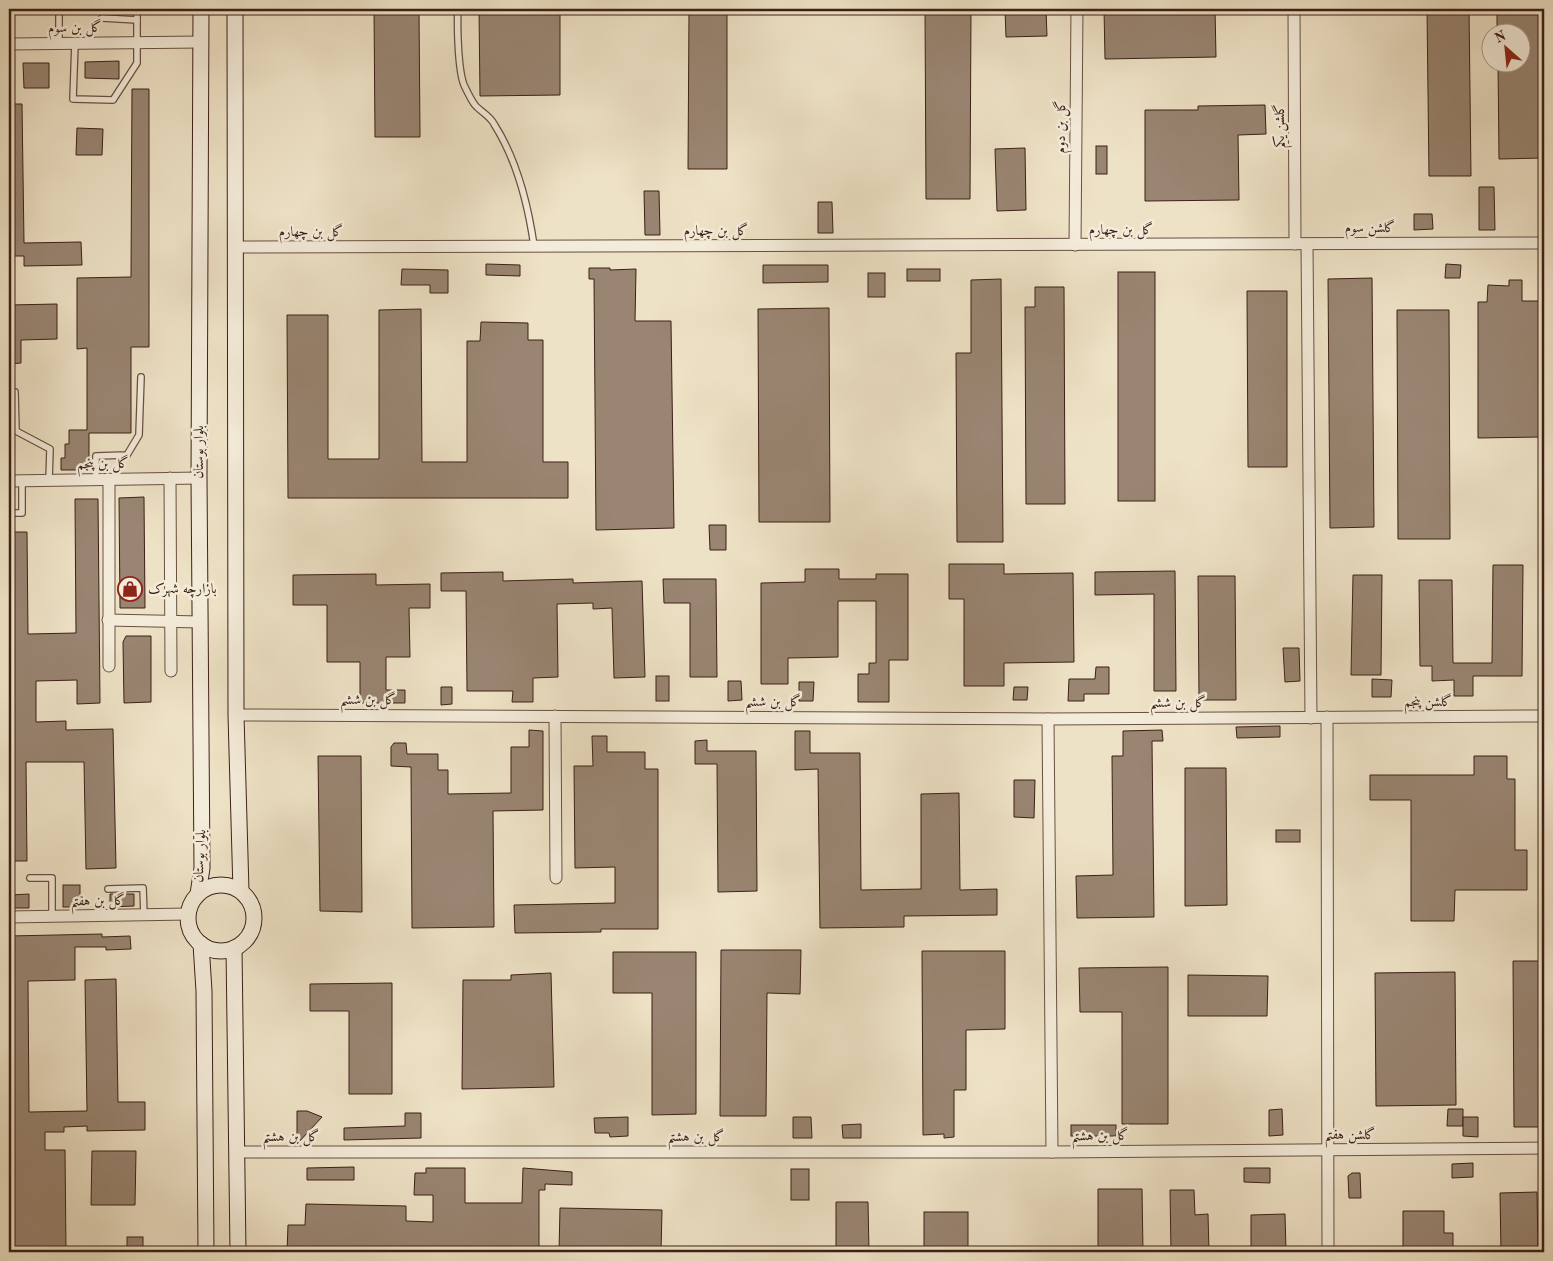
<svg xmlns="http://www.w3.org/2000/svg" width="1553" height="1261" font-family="'Old Standard TT',Amiri,serif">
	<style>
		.building { fill: #998572; stroke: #3c2016 }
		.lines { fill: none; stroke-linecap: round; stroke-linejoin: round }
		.lane-casing { stroke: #685042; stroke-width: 8 }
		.street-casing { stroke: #685042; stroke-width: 13 }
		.secondary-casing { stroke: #3c2016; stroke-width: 17 }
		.lane { stroke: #f4ecda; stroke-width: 5.5 }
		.street { stroke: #f4ecda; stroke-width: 11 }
		.secondary { stroke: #f4ecda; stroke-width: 15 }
		.labels { text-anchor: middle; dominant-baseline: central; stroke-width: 5; stroke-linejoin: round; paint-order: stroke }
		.street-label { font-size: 14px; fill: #3c2016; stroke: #f4ecda }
		.poi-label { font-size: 14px; fill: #3c2016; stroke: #f4ecda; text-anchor: start }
	</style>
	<rect width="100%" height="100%" fill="#eee2c6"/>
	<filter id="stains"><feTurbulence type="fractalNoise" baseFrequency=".004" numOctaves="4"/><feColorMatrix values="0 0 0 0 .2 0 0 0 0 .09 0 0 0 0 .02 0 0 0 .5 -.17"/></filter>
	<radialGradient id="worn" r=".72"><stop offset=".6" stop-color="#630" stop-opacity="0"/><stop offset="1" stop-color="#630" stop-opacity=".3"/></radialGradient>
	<!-- building -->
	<g class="building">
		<polygon points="374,9 419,9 420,137 375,137"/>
		<polygon points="479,9 560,9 560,95 480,96"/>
		<polygon points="689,9 727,9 727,169 688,169"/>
		<polygon points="925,9 971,9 970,199 926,199"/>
		<polygon points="1005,9 1046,9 1047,36 1006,37"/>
		<polygon points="1104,9 1215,9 1216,57 1105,59"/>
		<polygon points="1427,9 1469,9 1471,176 1429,176"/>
		<polygon points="1497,9 1541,9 1543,158 1499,159 1498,62 1520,62 1520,32 1497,32"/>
		<polygon points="119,61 119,79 85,78 85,62"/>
		<polygon points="23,63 49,63 49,88 24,88"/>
		<polygon points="132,89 149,89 149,347 131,347 131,433 89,433 89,470 61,470 61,458 65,458 65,444 69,444 69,430 87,430 87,348 77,349 77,278 131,277"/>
		<polygon points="9,104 22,104 24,243 81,242 82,265 24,266 24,256 9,256"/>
		<polygon points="1265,105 1266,134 1238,135 1239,200 1145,201 1145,110 1198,110 1198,106"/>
		<polygon points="77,128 103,129 102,155 76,155"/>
		<rect x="1096" y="146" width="11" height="28"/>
		<polygon points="1025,148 1026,210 997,211 995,149"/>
		<polygon points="1479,187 1494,187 1495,230 1479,230"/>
		<polygon points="644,191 659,191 660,235 645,235"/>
		<polygon points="818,202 832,202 833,233 818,233"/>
		<polygon points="1414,214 1432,214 1433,229 1414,230"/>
		<polygon points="486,264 520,265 520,276 486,275"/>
		<polygon points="1446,264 1461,265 1460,278 1445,278"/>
		<polygon points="763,265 828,265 828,282 763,283"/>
		<polygon points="589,268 610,268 610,270 636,269 635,321 671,321 674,528 596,530 594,279 589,279"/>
		<polygon points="402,269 448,270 448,293 430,293 430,285 401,285"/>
		<rect x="907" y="269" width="33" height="12"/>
		<rect x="1118" y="272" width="37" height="229"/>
		<rect x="868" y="273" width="17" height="24"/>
		<polygon points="1372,278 1374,527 1330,528 1328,279"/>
		<polygon points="1001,279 1003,542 957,542 956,353 971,353 971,280"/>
		<polygon points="1509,280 1522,280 1522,301 1540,301 1541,437 1478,438 1478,302 1487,302 1488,285 1509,286"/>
		<polygon points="1035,287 1064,287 1065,504 1026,504 1025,307 1035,307"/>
		<polygon points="1247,291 1287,291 1287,467 1248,467"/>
		<polygon points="57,304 57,339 21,340 21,363 9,364 9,305"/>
		<polygon points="829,308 830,522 759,522 758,309"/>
		<polygon points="421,309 422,462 467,462 467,341 480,341 481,322 528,323 528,340 543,340 543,462 568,462 568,498 288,498 287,315 328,315 328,459 379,459 379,310"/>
		<polygon points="1397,310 1449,310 1450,539 1398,539"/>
		<polygon points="144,497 145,608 120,608 119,498"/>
		<polygon points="75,499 98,499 100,703 77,704 77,680 36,681 36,722 66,721 66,730 113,729 116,868 86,869 84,762 26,762 27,861 9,861 9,532 27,532 28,634 76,633"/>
		<polygon points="709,525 726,525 726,550 710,550"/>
		<polygon points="949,564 1004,564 1004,574 1073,573 1074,662 1004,663 1004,686 964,686 964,599 949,599"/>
		<polygon points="1493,565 1523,565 1522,676 1473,676 1473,696 1454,696 1454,680 1432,681 1432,666 1420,666 1419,580 1452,580 1453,663 1492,663"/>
		<polygon points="805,569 839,569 839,579 876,579 876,574 908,574 908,660 889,660 889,702 858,702 858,674 869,674 869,663 876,663 876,601 838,601 838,657 788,658 788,684 761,684 761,583 805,582"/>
		<polygon points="1175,571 1176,691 1154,691 1154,594 1095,595 1095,572"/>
		<polygon points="503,572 503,581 573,579 573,583 642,581 645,677 614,678 612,608 593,609 593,603 557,604 558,677 533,678 533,702 512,702 513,691 467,691 466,591 441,591 441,573"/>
		<polygon points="376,574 376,585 430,584 430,608 409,608 410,657 386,657 386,690 405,690 405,703 360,703 360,662 327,662 327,605 293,605 293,575"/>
		<polygon points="1353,575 1382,575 1381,675 1351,675"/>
		<polygon points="1198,576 1235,576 1236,700 1199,700"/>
		<polygon points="663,579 716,579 717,677 690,677 690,603 664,603"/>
		<polygon points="126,636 151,636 151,702 124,703 123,642"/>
		<polygon points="1283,648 1299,648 1300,681 1285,682"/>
		<polygon points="1096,667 1109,667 1109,694 1084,694 1084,701 1068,701 1069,679 1095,679"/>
		<rect x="656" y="676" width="13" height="25"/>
		<polygon points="1372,679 1392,680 1391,697 1372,697"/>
		<polygon points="728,681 741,681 742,700 728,701"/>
		<polygon points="799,682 814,682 813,701 799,701"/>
		<polygon points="441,687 452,687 452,704 441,705"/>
		<polygon points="1014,687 1028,687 1027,700 1013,700"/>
		<polygon points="1280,726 1280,737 1237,738 1236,727"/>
		<polygon points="529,730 543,731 543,810 493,811 494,927 412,928 411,767 391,766 391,747 394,743 406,743 407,754 438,754 438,770 448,770 448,794 511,793 511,747 529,747"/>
		<polygon points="1162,730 1163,741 1152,741 1154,917 1077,918 1076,876 1113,875 1112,756 1123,756 1123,731"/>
		<polygon points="795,731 810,731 810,753 860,753 861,890 921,889 921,794 959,793 960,890 997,889 997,915 904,916 904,927 820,928 818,769 795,770"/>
		<polygon points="592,736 607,736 607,752 645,752 645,769 658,769 658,929 601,929 601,932 515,933 514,905 615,903 615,867 575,868 574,766 593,766"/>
		<polygon points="707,740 707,751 756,751 757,891 718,892 717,764 695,764 695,741"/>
		<polygon points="318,756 361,756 362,912 320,911"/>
		<polygon points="1474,756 1507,756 1507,779 1515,779 1515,850 1527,850 1527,890 1455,890 1454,921 1411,921 1411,800 1370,800 1370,775 1474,775"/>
		<polygon points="1185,768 1226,768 1227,905 1185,906"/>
		<polygon points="1014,780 1035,780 1034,818 1014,817"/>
		<rect x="1276" y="830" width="24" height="12"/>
		<rect x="63" y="885" width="17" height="22"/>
		<polygon points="29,894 29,908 9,908 9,895"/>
		<polygon points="110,894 134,894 134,906 110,907"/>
		<polygon points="102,934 102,937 130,936 131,949 106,950 106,947 75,947 75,980 28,981 29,1112 87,1111 85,980 116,979 118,1102 145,1102 145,1130 87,1131 87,1126 64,1127 64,1132 45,1132 45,1150 65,1150 66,1252 9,1252 9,936"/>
		<polygon points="721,950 801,950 800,994 767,993 766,1116 720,1116"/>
		<polygon points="922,951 1005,951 1005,1029 966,1030 966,1090 954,1090 954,1137 944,1138 944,1134 923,1135"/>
		<polygon points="613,952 696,952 696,1114 652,1115 652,993 613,993"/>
		<polygon points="1513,961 1544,961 1544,1127 1514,1127"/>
		<polygon points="1168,967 1168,1124 1122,1124 1122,1012 1080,1012 1079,968"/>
		<polygon points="1455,972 1456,1105 1376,1106 1375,973"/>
		<polygon points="551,973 554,1087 462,1089 463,980 511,980 511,975"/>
		<polygon points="1188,975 1268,976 1267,1016 1188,1016"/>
		<polygon points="392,983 392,1094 349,1094 349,1011 310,1011 310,984"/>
		<polygon points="1282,1109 1283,1135 1269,1136 1269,1110"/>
		<polygon points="1448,1109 1463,1109 1463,1126 1447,1126"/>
		<polygon points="297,1111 307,1111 322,1117 297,1144"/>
		<polygon points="405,1113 421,1113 421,1138 344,1140 344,1128 405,1126"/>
		<polygon points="628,1117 628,1136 610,1137 609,1133 595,1133 594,1118"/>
		<polygon points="793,1117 811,1117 812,1138 793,1138"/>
		<polygon points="1463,1117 1478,1117 1478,1137 1463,1136"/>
		<polygon points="861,1124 861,1138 843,1138 842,1125"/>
		<rect x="1071" y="1125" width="45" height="11"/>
		<polygon points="92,1151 136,1151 135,1205 91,1205"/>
		<polygon points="1473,1163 1473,1177 1452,1178 1452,1164"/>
		<polygon points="354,1167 354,1180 307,1180 307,1168"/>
		<polygon points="426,1168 465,1168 465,1203 522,1203 523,1168 572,1172 572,1185 545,1184 545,1190 539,1190 539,1252 287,1252 288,1225 305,1225 306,1204 406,1206 406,1221 433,1222 433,1195 414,1195 415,1173 426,1173"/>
		<polygon points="1244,1168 1270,1168 1270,1183 1244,1182"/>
		<rect x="791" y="1169" width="18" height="31"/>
		<polygon points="1352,1173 1360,1173 1361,1198 1349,1198 1348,1176"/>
		<polygon points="1098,1189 1142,1189 1143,1252 1098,1252"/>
		<polygon points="1170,1190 1194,1190 1195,1215 1208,1214 1209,1252 1171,1252"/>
		<polygon points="1537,1192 1538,1252 1501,1252 1500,1193"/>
		<polygon points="836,1202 868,1202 869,1252 836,1252"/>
		<polygon points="560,1208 662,1210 661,1252 559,1252"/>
		<polygon points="1403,1211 1444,1211 1444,1233 1453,1233 1453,1252 1403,1252"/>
		<rect x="924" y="1212" width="44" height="40"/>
		<polygon points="1285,1214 1286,1252 1251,1252 1251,1215"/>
		<rect x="127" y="1237" width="16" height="15"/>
	</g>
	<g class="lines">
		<defs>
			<g id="lane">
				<polyline points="59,9 59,43"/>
				<path d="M 458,9 C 457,26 458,70 464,85 C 467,91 471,100 475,105 C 481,112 490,116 494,124 C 517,160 528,204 534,246"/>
				<polyline points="102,18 137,20"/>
				<polyline points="75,43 73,99 113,100 137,63 137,9"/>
				<polyline points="15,392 16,431 50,449 49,480"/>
				<polyline points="96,479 96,456 127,455 139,435 141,377"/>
				<polyline points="9,513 22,513 22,480"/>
				<polyline points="30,878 52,878 52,916"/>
				<polyline points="108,889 143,888 144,915"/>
			</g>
			<g id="street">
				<polyline points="1294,9 1295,244"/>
				<polyline points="9,44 201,42"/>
				<polyline points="1307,244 1311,718"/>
				<polyline points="1075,245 1077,9"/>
				<polyline points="235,247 1544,243"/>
				<polyline points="170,478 171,671"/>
				<polyline points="9,481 199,478"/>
				<polyline points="108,620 200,622"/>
				<polyline points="109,666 109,479"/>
				<polyline points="236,715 1048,719 1544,716"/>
				<polyline points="555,716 556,878"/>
				<polyline points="1327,717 1328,1252"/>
				<polyline points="1048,719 1052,1152"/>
				<polyline points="9,917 188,914"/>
				<polyline points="236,1152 1052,1152 1544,1148"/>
			</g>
			<g id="secondary">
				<polyline points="235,9 236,715 241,891"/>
				<circle cx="221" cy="918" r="33"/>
				<polyline points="198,894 202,868 199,478 201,9"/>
				<polyline points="201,944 204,991 206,1252"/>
				<polyline points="234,948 238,1252"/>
			</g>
		</defs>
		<!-- lane casing -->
		<use href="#lane" class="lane-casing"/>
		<!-- street casing -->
		<use href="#street" class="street-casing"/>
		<!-- secondary casing -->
		<use href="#secondary" class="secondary-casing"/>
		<!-- lane -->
		<use href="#lane" class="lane"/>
		<!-- street -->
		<use href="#street" class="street"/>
		<!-- secondary -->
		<use href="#secondary" class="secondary"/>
	</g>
	<!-- icons -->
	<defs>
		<symbol id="shop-ring" viewBox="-11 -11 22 22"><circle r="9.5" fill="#f4ecda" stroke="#8f2418" stroke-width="1.5"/><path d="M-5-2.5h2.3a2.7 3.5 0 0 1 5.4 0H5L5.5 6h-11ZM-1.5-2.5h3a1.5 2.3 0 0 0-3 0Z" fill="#8f2418"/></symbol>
	</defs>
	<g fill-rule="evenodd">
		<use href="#shop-ring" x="116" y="575" width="28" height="28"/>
	</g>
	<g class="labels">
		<!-- street labels -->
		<g class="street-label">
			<text transform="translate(75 28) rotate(-1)">گل بن سوم</text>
			<text transform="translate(1280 126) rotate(-90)">گلشن یکم</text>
			<text transform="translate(1061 127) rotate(-90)">گل بن دوم</text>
			<text x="1370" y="228">گلشن سوم</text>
			<text x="1121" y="230">گل بن چهارم</text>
			<text x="716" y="231">گل بن چهارم</text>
			<text x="311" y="232">گل بن چهارم</text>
			<text transform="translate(199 452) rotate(-90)">بلوار بوستان</text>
			<text transform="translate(103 464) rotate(-1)">گل بن پنجم</text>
			<text x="368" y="700">گل بن ششم</text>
			<text x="773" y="702">گل بن ششم</text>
			<text x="1428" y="702">گلشن پنجم</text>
			<text x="1178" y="703">گل بن ششم</text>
			<text transform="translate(200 856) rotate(-87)">بلوار بوستان</text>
			<text transform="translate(98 901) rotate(-1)">گل بن هفتم</text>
			<text x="1350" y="1135">گلشن هفتم</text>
			<text transform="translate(1100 1136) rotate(-1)">گل بن هشتم</text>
			<text x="291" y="1137">گل بن هشتم</text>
			<text x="696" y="1137">گل بن هشتم</text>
		</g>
		<!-- poi labels -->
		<g class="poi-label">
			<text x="148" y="589">بازارچه شهرک</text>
		</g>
	</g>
	<!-- margin -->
	<rect width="1553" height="1261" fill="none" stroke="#eee2c6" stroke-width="30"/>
	<rect x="10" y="10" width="1533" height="1241" fill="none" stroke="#3c2016" stroke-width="2.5"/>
	<rect x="15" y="15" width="1523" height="1231" fill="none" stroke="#3c2016"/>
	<!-- north arrow -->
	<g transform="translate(1506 48) rotate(333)"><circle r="24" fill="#f4ecda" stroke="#aa9a8c"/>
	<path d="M0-4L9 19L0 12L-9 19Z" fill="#8f2418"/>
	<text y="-8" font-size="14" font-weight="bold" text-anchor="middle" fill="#3c2016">N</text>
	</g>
	<rect width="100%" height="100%" filter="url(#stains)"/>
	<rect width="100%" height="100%" fill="url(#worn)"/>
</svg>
